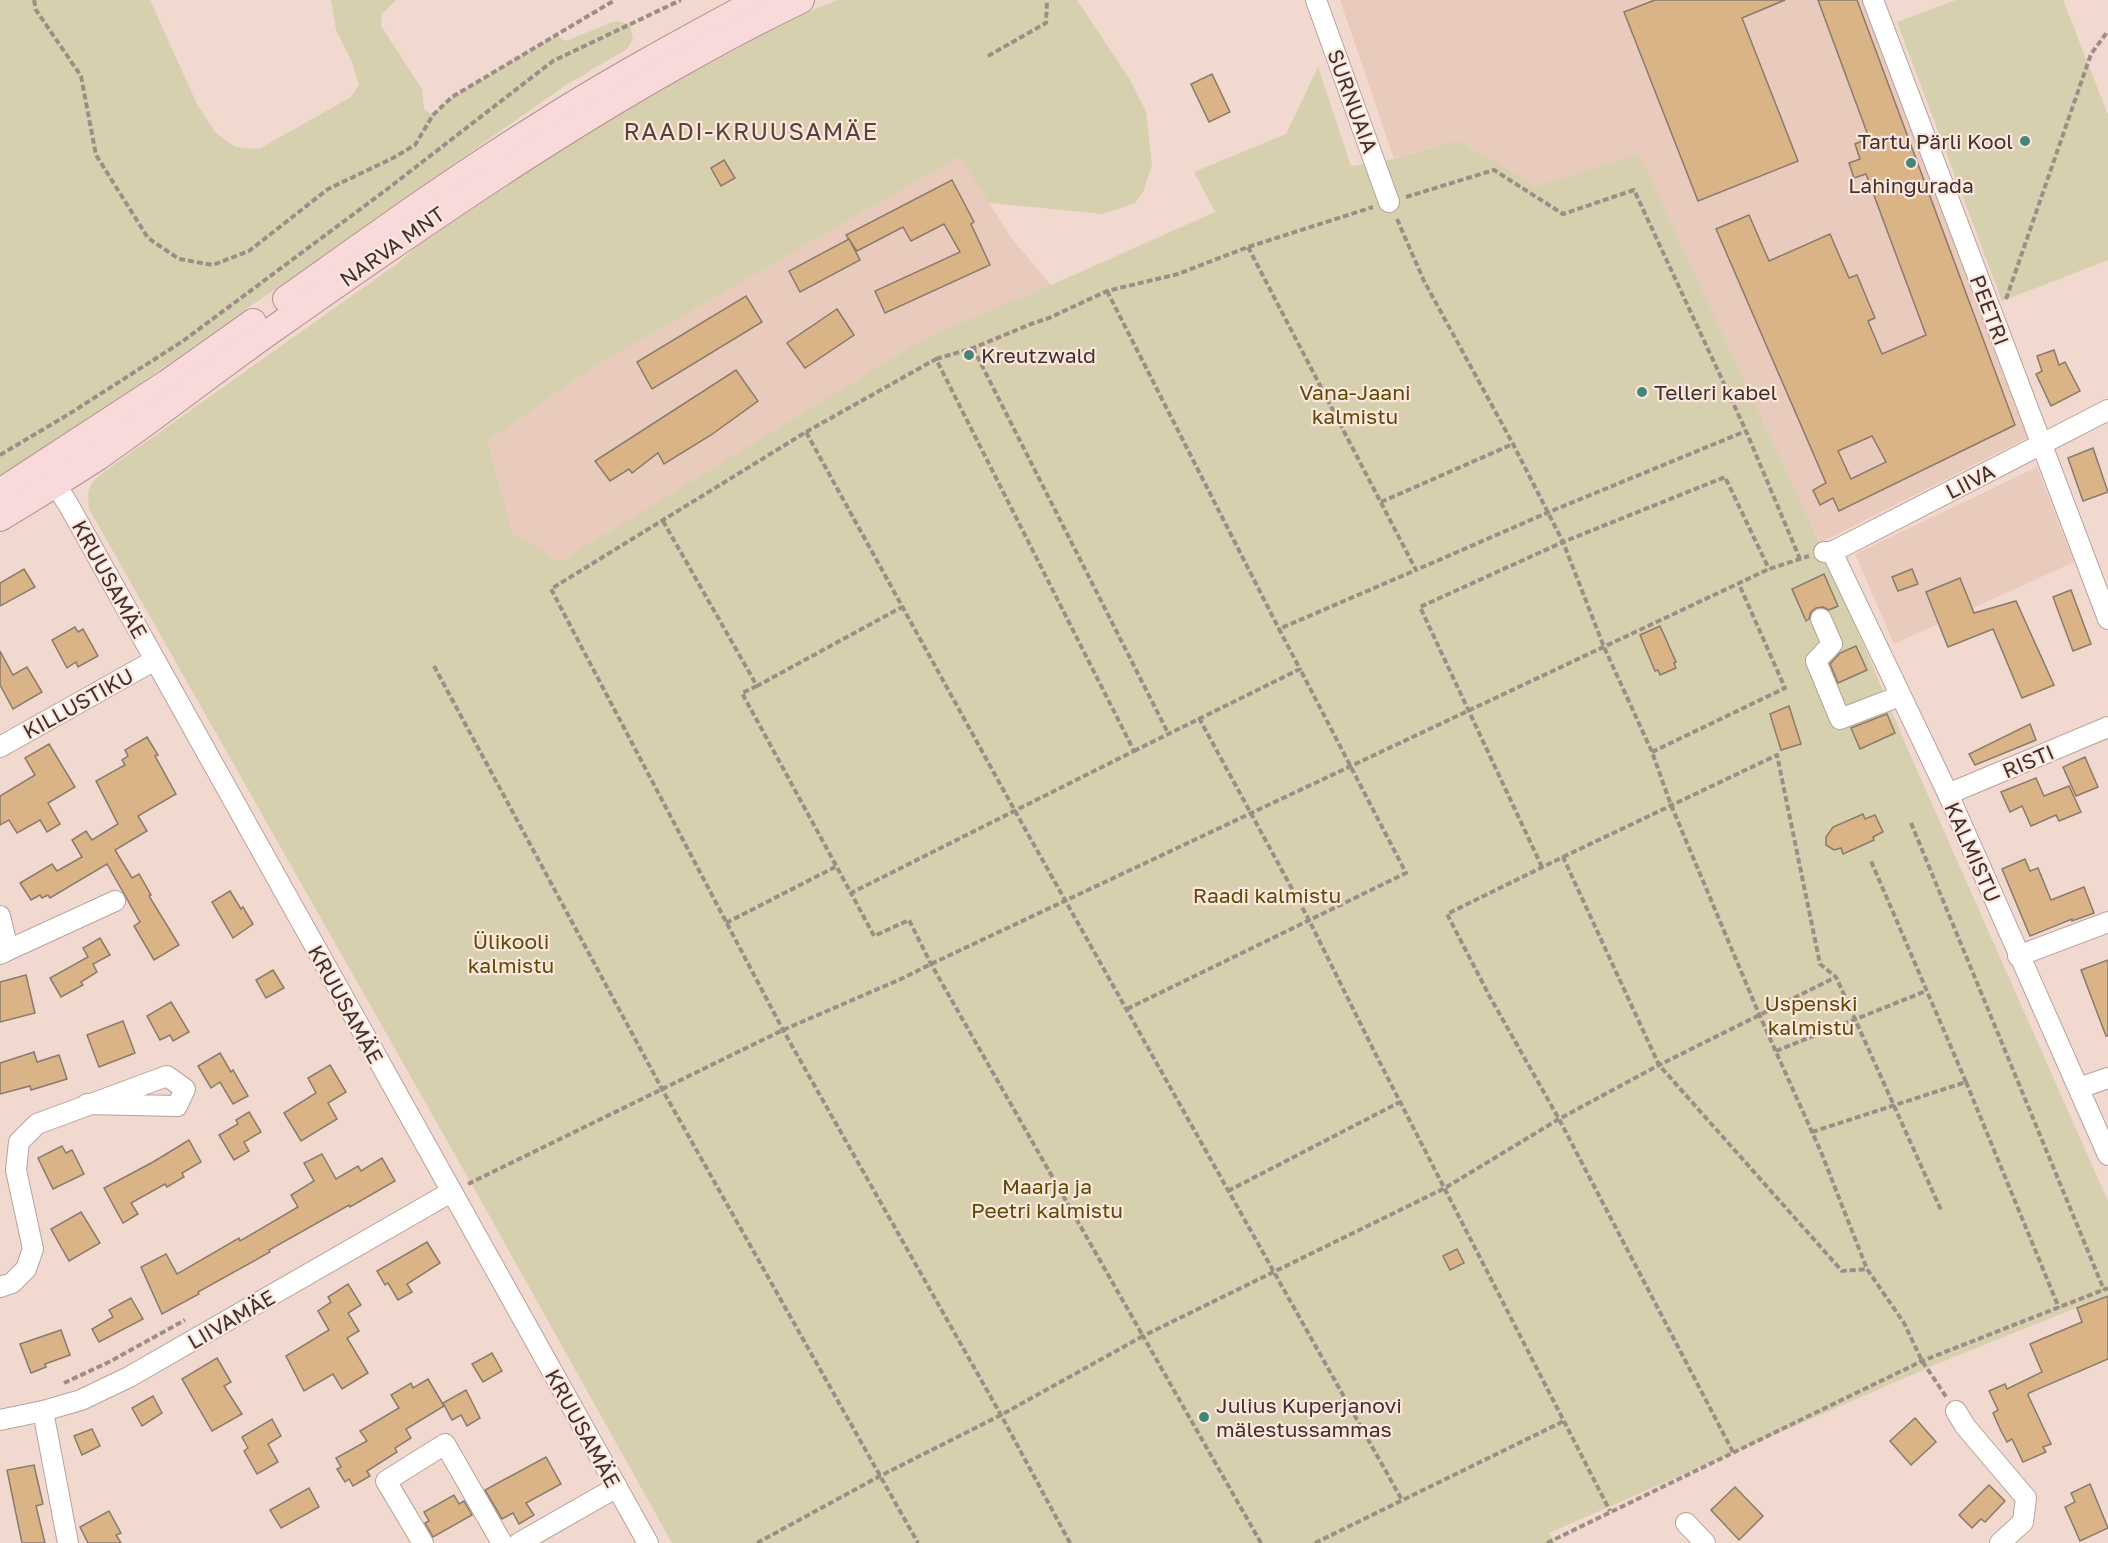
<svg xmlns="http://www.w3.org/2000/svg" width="2108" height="1543" font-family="'Golos Text',sans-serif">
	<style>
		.built { fill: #e9cbbe }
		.green { fill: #d7d0ae }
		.building { fill: #dab387; stroke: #897b6b; stroke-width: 1.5; fill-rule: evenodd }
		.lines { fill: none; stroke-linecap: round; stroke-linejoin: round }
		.minor-casing { stroke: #b8a298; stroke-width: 22 }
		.major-casing { stroke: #b48f8f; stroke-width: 28 }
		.path { stroke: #9e8d86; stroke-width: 4; stroke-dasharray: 6 3; stroke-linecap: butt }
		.minor { stroke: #fff; stroke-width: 20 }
		.major { stroke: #f8dada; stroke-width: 26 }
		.poi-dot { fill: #448676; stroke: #ffe6dd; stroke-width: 2 }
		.labels { text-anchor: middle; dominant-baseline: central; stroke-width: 4.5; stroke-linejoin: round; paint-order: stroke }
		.street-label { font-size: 21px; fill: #3c332f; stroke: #ffe6dd }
		.poi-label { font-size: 21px; fill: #3c332f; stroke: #ffe6dd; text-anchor: start }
		.park-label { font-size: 21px; fill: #5a4c06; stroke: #ffe6dd }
		.quarter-label { font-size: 24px; letter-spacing: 1.5px; fill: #56433b; stroke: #ffe6dd }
	</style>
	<rect width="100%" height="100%" fill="#f1d9d0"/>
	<!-- built -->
	<g class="built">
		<polygon points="1340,0 1864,0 2029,437 1820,543 1639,155 1536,186 1458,140 1394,159"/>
		<polygon points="959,157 1013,240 1051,285 928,336 560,563 512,532 488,441 589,370"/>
		<polygon points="2037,467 2074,562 1894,644 1855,554"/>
	</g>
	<!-- green -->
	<g class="green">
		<polygon points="0,0 150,0 197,104 215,132 235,147 259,149 351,97 359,85 352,62 336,30 331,0 396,0 382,14 381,26 422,89 424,109 433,115 452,97 556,35 566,41 615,21 630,24 633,39 627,49 566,85 78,427 0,475"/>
		<path d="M 837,0 L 1077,0 L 1130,80 L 1146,111 L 1152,165 L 1143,192 L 1135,203 L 1103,214 L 989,203 L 959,157 L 589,370 L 488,441 L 512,532 L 560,562 L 928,336 L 1051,285 L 1215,212 L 1194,172 L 1286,134 L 1318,67 L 1351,166 L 1395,159 L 1458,140 L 1536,186 L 1639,154 L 1824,552 L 1912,759 L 2108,1201 L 2108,1295 L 1932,1366 L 1549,1533 L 1556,1543 L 672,1543 L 471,1183 L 89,509 C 87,488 88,484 105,471 L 398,263 L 421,242 L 553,153 L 694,72 L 801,15 Z"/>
		<polygon points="1956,0 2063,0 2108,115 2108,260 2002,301 1897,22"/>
	</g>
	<!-- building -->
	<g class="building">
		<polygon points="1655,0 1785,0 1742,18 1798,161 1698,201 1624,12"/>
		<path d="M 1818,0 L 1857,0 L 2015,425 L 1839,511 L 1833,498 L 1820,505 L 1813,490 L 1826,483 L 1716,229 L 1749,215 L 1769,261 L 1830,234 L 1849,278 L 1857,275 L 1875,318 L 1868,321 L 1882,354 L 1926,335 L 1866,174 L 1854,178 L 1849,163 L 1860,159 L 1855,144 L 1869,138 ZM 1872,436 L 1886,462 L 1851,479 L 1838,451 Z"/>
		<polygon points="1212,74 1230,112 1209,122 1191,84"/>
		<polygon points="724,160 735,178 721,186 711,168"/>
		<polygon points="952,180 974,222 971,224 990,265 885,313 875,291 960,252 944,224 911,241 903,227 857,251 846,235"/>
		<polygon points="849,239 860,260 800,292 789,271"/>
		<polygon points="746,296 762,322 652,389 637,362"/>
		<polygon points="837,309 854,335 805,368 787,343"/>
		<polygon points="2054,350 2059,365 2065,362 2080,391 2051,406 2036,374 2042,371 2037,356"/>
		<polygon points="736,370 758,401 711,435 664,464 658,453 632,473 629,469 610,481 595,461"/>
		<polygon points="2093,448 2108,492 2083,501 2068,458"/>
		<polygon points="24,569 35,587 0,606 0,583"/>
		<polygon points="1912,569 1918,584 1898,591 1892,577"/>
		<polygon points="1824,574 1838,606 1829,610 1823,607 1816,608 1811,612 1809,619 1806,621 1792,589"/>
		<polygon points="1960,578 1974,613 2016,601 2054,685 2022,698 1993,629 1948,647 1926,592"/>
		<polygon points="2071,590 2091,644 2073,651 2053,597"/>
		<polygon points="1660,626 1676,662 1674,663 1676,668 1660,675 1658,670 1655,671 1640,635"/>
		<polygon points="75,627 78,632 83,629 98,656 78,667 76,662 67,668 52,640"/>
		<polygon points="1856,646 1867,670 1838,683 1830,664 1840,653"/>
		<polygon points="0,651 13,675 27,667 42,692 13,709 0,685"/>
		<polygon points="1789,706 1801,744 1781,750 1770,714"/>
		<polygon points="1887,714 1895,733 1860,749 1851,728"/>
		<polygon points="2030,724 2036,740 1975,765 1969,754"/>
		<polygon points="147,737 158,755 155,756 176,794 138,816 147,831 115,850 132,878 139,874 151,895 149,896 179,945 154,960 134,926 140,922 107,864 50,898 48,895 42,898 40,895 31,900 20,883 52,864 57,871 82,857 72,840 86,831 92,840 118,824 96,781 125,765 122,760 128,756 125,750"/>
		<polygon points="49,744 75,787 48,803 60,824 47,832 40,820 17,833 9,820 0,825 0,796 35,775 25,758"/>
		<polygon points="2085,757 2098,787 2076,796 2063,767"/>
		<polygon points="2036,778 2044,796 2069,786 2081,812 2059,821 2056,815 2031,826 2022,806 2010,812 2001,792"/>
		<polygon points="1863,814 1865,819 1875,815 1883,832 1873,837 1874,840 1843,854 1841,848 1834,850 1826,845 1826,837 1833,827"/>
		<polygon points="2025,859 2030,871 2038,868 2051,900 2084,887 2094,913 2072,921 2072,919 2030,936 2002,869"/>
		<polygon points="230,891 241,909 243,907 253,924 233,938 212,902"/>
		<polygon points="100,938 110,955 93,964 97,972 81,982 83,985 61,997 50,978 88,957 83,948"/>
		<polygon points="2108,960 2108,1036 2106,1036 2081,970"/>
		<polygon points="273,970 284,988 266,998 256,980"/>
		<polygon points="26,975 35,1013 0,1022 0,982"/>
		<polygon points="171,1002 189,1032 173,1041 170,1035 160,1040 147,1016"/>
		<polygon points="123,1021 135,1053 99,1067 87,1035"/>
		<polygon points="34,1052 37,1062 59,1055 67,1079 31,1090 30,1086 0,1094 0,1063"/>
		<polygon points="220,1053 231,1072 233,1070 248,1096 233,1104 220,1082 211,1088 198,1066"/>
		<polygon points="330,1065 346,1092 328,1103 337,1119 301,1141 284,1113 316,1093 308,1078"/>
		<polygon points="249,1112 261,1132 244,1142 249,1151 234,1160 219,1135 238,1124 236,1120"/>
		<polygon points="189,1140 201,1162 182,1173 184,1177 167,1187 165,1184 131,1203 138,1214 123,1223 104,1188 153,1162"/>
		<polygon points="62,1146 66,1153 72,1150 84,1174 53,1189 38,1158"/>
		<polygon points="322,1154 336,1179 358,1166 361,1171 382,1158 395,1181 350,1207 349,1205 269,1250 270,1252 198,1292 199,1294 162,1314 141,1267 166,1254 177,1274 239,1238 240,1241 298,1207 291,1195 314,1181 304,1163"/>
		<polygon points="81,1212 100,1243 69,1261 51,1229"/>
		<polygon points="427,1242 440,1263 407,1284 412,1292 398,1300 388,1283 385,1285 377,1271"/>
		<polygon points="1457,1249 1464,1263 1450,1270 1443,1256"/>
		<polygon points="348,1284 361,1305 348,1313 359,1331 347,1338 368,1373 342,1389 333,1374 304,1391 286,1356 329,1330 318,1311 331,1302 328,1297"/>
		<polygon points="2108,1296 2108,1359 2029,1393 2028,1395 2051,1444 2043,1447 2046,1452 2023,1462 2012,1439 2007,1442 2001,1431 1993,1413 1998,1410 1989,1391 2005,1384 2007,1389 2042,1372 2030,1344 2082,1322 2077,1308"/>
		<polygon points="131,1298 143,1319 99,1342 92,1329 113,1317 109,1310"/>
		<polygon points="61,1330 70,1355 45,1364 46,1367 31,1373 20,1344"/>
		<polygon points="492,1353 502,1371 483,1382 472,1364"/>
		<polygon points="217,1358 231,1382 224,1386 242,1414 212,1431 182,1379"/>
		<polygon points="428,1379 444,1406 406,1429 411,1438 395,1448 397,1452 367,1471 370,1476 353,1486 349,1479 345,1482 337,1469 341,1467 336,1458 367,1441 360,1431 399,1408 391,1395 411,1383 413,1388"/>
		<polygon points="466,1390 480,1418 467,1426 461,1415 452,1420 443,1403"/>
		<polygon points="153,1396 162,1413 142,1426 132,1408"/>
		<polygon points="1915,1418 1936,1442 1911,1465 1890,1441"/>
		<polygon points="272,1419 281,1436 268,1444 278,1462 257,1474 244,1451 248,1448 242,1437"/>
		<polygon points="92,1429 100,1446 82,1455 74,1436"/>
		<polygon points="546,1457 561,1484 526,1503 534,1515 519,1524 513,1513 502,1519 485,1490"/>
		<polygon points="34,1465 43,1504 36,1506 45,1543 22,1543 7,1470"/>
		<polygon points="2090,1484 2108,1528 2080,1541 2065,1507 2075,1502 2071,1493"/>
		<polygon points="1989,1485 2005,1501 1985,1522 1981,1519 1972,1528 1959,1515"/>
		<polygon points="1735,1487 1763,1516 1739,1540 1711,1510"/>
		<polygon points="309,1488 319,1507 281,1528 270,1510"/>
		<polygon points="454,1495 459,1504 464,1501 472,1515 433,1537 425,1523 429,1521 424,1512"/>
		<polygon points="109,1511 121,1533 116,1535 121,1543 88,1543 80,1527"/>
	</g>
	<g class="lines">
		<defs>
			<g id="minor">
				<polyline points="1316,0 1389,202"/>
				<polyline points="1873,0 2108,619"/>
				<polyline points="48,473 68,504 648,1543"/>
				<polyline points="1824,552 1832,552 2108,410"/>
				<polyline points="1832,552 1948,794 2108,1155"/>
				<polyline points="1821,619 1832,644 1816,661 1840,719 1900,696"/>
				<polyline points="0,747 155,660"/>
				<polyline points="1948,794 2108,727"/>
				<polyline points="0,916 6,941 4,952 0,954"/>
				<polyline points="4,952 115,901"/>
				<polyline points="2018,956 2108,922"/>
				<polyline points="2079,1088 2108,1078"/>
				<polyline points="0,1287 12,1283 26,1269 33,1249 16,1170 19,1142 37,1124 167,1076 185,1089 177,1106 87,1104"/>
				<polyline points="43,1411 68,1543"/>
				<polyline points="1956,1411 1965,1426 2026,1498 2023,1522 2000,1543"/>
				<polyline points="0,1420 43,1411 81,1400 129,1377 451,1192"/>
				<polyline points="1686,1523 1705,1543"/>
				<polyline points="423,1543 386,1481 445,1444 502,1543"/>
				<polyline points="519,1543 617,1487"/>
			</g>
			<g id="major">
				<path d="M 286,299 C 368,241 449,182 534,129 C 607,82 683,41 759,0"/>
				<polyline points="0,492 167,383 253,322"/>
				<path d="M 0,518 C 33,498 66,478 98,457 C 157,416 214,371 272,330 C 442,210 614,91 801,0"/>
			</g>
		</defs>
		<!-- minor casing -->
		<use href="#minor" class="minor-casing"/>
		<!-- major casing -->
		<use href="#major" class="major-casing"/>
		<!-- path -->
		<g class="path">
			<polyline points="34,0 36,10 81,76 96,155 148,238 179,259 213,265 249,251 328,189 393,158 415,145 433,115 452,97 615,0"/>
			<polyline points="988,56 1046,23 1047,0"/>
			<polyline points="1406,197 1494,170 1563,214 1634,190 1746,431 1800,559"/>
			<polyline points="1397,219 1424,281 1513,444 1563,542 1604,647 1652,752 1671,805 1759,1014 1821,1152 1867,1269 1904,1323 1922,1361 1947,1398"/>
			<polyline points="1248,247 1416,570 1549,512 1746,431"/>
			<polyline points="1107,291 1279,629"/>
			<polyline points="2006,299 2091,54 2108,31"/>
			<polyline points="973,348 1168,733"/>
			<polyline points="936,359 973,348 1031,324 1049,318 1107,291 1178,274 1248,247 1373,207"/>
			<polyline points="0,455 69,414 183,341 386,190 553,61 681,0"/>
			<polyline points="1381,502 1513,444"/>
			<polyline points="663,521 757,686 902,607"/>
			<polyline points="434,666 662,1089 918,1543"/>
			<polyline points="757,686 742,693 851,893 1134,751 936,359 806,432"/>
			<polyline points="1199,718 1309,920 1375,1053 1610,1511"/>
			<polyline points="1134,751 1300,669 1279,629 1416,570"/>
			<polyline points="1652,752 1785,688 1739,584"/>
			<polyline points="1911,823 2104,1290"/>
			<polyline points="1563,857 1777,755 1820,964 1836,977 1941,1210"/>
			<polyline points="1542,867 1420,607 1563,542 1725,477 1769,569"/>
			<polyline points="726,923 837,866"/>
			<polyline points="1127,1009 1406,873 1300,669"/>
			<polyline points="1776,1051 1926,991"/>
			<polyline points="1966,1082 2059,1308"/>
			<polyline points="1812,1132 1966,1082 1871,861"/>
			<polyline points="468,1184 783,1030 901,979 931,964 1769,569 1809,556"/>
			<polyline points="1228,1191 1400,1102"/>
			<polyline points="64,1383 109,1362 185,1320"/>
			<polyline points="1733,1452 1559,1119 1490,997 1447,914 1563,857 1659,1065 1842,1271 1867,1269"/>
			<polyline points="757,1543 880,1476 1001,1415 1143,1336 931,964 909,920 874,936 851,893"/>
			<polyline points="1070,1543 1001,1415 783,1030 551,589 806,432 1015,811 1402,1500"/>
			<polyline points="1261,1543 1143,1336 1445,1188 1559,1119 1659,1065 1836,977"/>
			<polyline points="1315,1543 1564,1421"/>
			<polyline points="1547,1543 1922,1361 2108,1288"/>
		</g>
		<!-- minor -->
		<use href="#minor" class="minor"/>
		<!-- major -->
		<use href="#major" class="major"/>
	</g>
	<!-- markers -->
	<g class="poi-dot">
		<circle cx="2025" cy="141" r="6"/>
		<circle cx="1911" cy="163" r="6"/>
		<circle cx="969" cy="355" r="6"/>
		<circle cx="1642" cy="392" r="6"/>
		<circle cx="1204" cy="1417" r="6"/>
	</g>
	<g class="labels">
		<!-- street labels -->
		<g class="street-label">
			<text transform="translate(1353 101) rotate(70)">SURNUAIA</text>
			<text transform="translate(392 246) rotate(-35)">NARVA MNT</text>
			<text transform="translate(1990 310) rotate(69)">PEETRI</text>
			<text transform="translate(1970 481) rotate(-27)">LIIVA</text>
			<text transform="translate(110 579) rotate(61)">KRUUSAMÄE</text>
			<text transform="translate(78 703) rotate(-29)">KILLUSTIKU</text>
			<text transform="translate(2028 761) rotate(-23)">RISTI</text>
			<text transform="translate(1973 852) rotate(66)">KALMISTU</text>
			<text transform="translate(346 1004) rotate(61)">KRUUSAMÄE</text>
			<text transform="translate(231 1319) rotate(-30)">LIIVAMÄE</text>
			<text transform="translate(583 1428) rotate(61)">KRUUSAMÄE</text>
		</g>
		<!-- poi labels -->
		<g class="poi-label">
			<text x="2013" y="141" text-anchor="end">Tartu Pärli Kool</text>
			<text x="1911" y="185" text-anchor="middle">Lahingurada</text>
			<text x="981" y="355">Kreutzwald</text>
			<text x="1654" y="392">Telleri kabel</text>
			<text x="1216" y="1405">Julius Kuperjanovi<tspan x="1216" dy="24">mälestussammas</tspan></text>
		</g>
		<!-- park labels -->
		<g class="park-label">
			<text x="1355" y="392">Vana-Jaani<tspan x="1355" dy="24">kalmistu</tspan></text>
			<text x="1267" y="895">Raadi kalmistu</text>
			<text x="511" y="941">Ülikooli<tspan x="511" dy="24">kalmistu</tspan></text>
			<text x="1811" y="1003">Uspenski<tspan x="1811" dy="24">kalmistu</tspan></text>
			<text x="1047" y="1186">Maarja ja<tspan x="1047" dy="24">Peetri kalmistu</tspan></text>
		</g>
		<!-- quarter labels -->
		<g class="quarter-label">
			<text x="751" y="130">RAADI-KRUUSAMÄE</text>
		</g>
	</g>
</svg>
